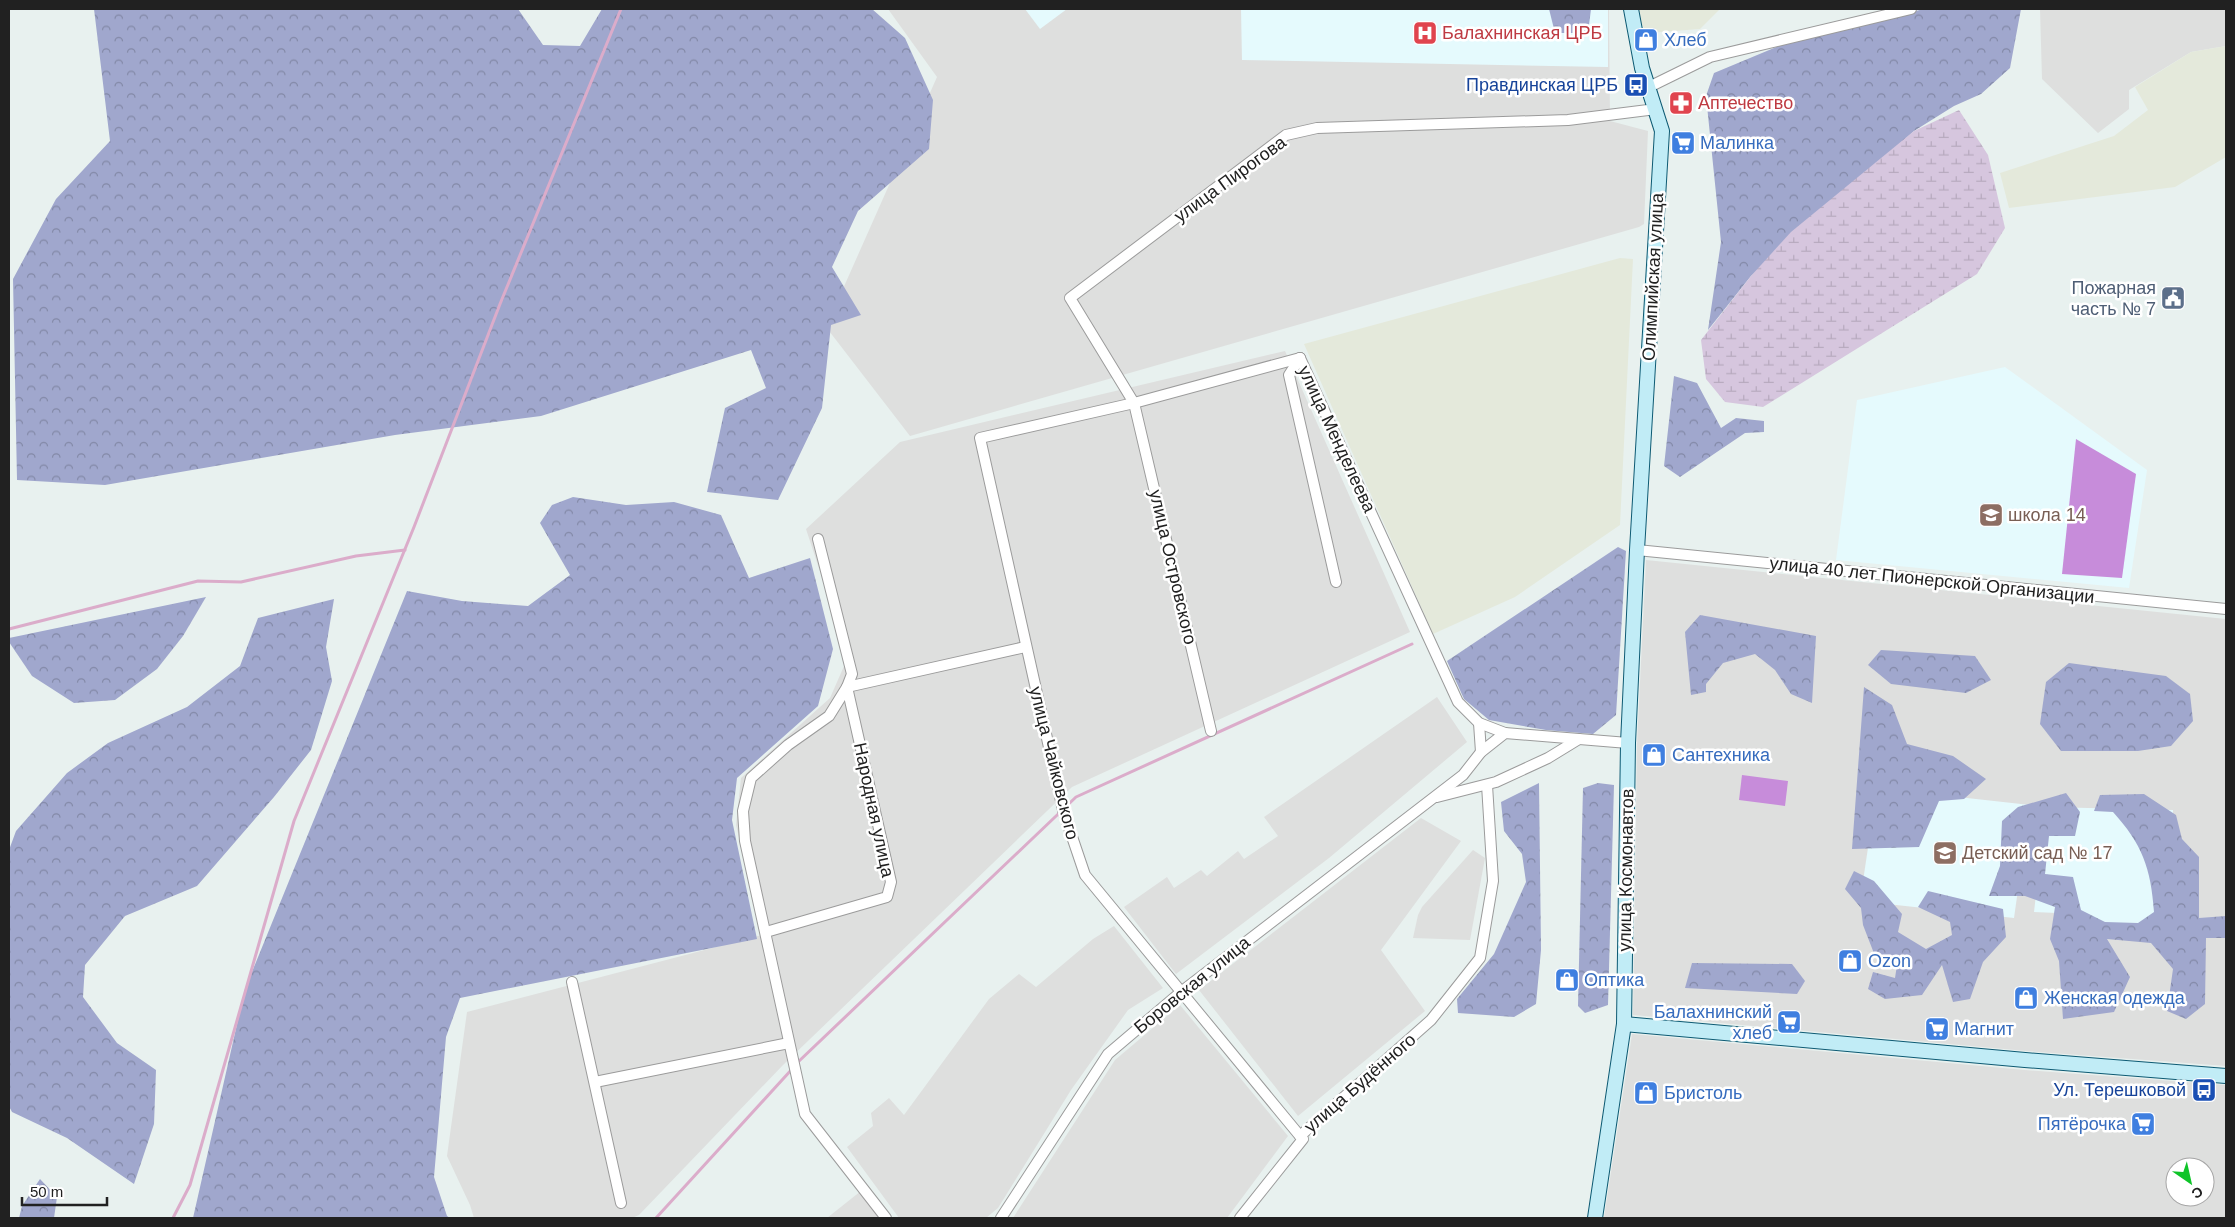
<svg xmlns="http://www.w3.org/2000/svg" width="2235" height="1227" font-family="Arial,sans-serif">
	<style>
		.residential { fill: #dedfde; fill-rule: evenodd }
		.industrial { fill: #e4e9db }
		.education { fill: #e5fafd }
		.forest { fill: url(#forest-crowns) }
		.wetland { fill: url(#wetland-marsh) }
		.pitch { fill: #c78cda }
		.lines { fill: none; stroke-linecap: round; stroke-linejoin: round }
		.stream { stroke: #dbacca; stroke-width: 3 }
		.street-casing { stroke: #9b9b9b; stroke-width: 12 }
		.secondary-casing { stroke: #0d5a73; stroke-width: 16 }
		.street { stroke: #fff; stroke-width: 10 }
		.secondary { stroke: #c1ecf6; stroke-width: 14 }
		.labels { text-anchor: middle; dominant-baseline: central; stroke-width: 5; stroke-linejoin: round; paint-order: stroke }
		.health-label { font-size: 18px; fill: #be3a42; stroke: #fff; text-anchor: start }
		.shop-label { font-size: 18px; fill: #366cbe; stroke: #fff; text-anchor: start }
		.transit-label { font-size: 18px; fill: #164399; stroke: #fff; text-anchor: end }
		.street-label { font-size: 18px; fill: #212121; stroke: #fff }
		.service-label { font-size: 18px; fill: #4e5e75; stroke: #fff; text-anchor: end }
		.education-label { font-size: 18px; fill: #785e54; stroke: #fff; text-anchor: start }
	</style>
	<defs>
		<pattern id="forest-crowns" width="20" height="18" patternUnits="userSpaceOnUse" patternTransform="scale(1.25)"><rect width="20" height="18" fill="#a0a7cd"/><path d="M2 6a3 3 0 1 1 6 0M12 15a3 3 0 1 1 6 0" fill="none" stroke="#8288a6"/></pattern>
		<pattern id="wetland-marsh" width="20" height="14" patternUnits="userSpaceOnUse" patternTransform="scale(1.25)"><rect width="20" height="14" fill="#d6c6de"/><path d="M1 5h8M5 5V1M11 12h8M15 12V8" fill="none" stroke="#b7aabe"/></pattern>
	</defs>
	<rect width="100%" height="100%" fill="#e8f1ef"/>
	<!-- residential -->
	<g class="residential">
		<polygon points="888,9 1609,9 1610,121 1648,131 1644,224 1639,227 910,436 826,327 937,77"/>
		<polygon points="2040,9 2226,9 2226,46 2191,52 2129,90 2129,109 2098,133 2042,79"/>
		<polygon points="1285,351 1410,632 1072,787 783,1065 639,1215 632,1218 474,1218 470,1205 447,1156 467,1012 762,935 736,825 741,778 830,698 848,657 806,529 900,442"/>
		<polygon points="1646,560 2226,619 2226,1066 2026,1051 1633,1015 1637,744"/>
		<polygon points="1437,697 1467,742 1329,858 1176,974 1124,907 1167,877 1174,888 1201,870 1207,876 1238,851 1244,859 1278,836 1264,817"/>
		<polygon points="1421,818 1461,841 1381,950 1425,1011 1298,1116 1199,990"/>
		<polygon points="1473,850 1485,858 1470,940 1413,938 1418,915 1422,907"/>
		<polygon points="1114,926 1163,988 1128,1010 1071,1090 998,1208 986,1218 899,1218 847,1147 873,1126 871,1113 889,1098 904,1115 989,999 1019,974 1036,987 1093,939"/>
		<polygon points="1180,1005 1288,1136 1227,1218 1013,1218 1115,1060"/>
		<path d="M 1632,1034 L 2025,1070 L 2226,1085 L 2226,1218 L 1604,1218 ZM 2175,1167 L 2205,1167 L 2205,1197 L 2175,1197 Z"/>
		<polygon points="861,1191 880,1218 827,1218"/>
	</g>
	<!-- industrial -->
	<g class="industrial">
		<polygon points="1638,9 1720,9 1700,29 1648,33 1638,20"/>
		<polygon points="2226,46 2226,157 2175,187 2009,208 2000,173 2114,136 2148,110 2135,87 2191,52"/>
		<polygon points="1620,258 1633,259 1620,525 1515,597 1433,634 1304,344"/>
	</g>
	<!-- education -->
	<g class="education">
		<polygon points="1025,9 1067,9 1040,29"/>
		<polygon points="1241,9 1608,9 1608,67 1242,60"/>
		<polygon points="2005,367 2147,470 2129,588 1836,560 1857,400"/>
		<polygon points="1877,788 2030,805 2014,918 1860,901"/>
		<polygon points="2046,807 2173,810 2173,928 2058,923 2057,913 2034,912"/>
	</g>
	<!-- forest -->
	<g class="forest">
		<polygon points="94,9 518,9 543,45 580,46 602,9 872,9 905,38 933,100 929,149 858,211 832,267 861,315 831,325 822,408 778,500 707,492 725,408 766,388 751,350 541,416 395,435 105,485 17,480 13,279 56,199 110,141"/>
		<polygon points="1549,9 1591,9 1588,33 1555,33"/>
		<polygon points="1924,9 2021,9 2010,68 1981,94 1954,106 1914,131 1751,276 1708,330 1721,242 1706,96 1714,73 1791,41"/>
		<polygon points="1674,376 1697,383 1721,428 1736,418 1764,421 1764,432 1745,433 1680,477 1664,466"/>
		<polygon points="573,497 626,505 674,502 721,515 749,578 810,558 833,649 818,706 737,778 732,820 757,939 460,998 446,1037 434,1177 447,1216 450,1218 193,1218 245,989 407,591 462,601 528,606 570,575 540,523 552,505"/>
		<polygon points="1618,547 1626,551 1616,715 1593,734 1546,730 1489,720 1464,699 1447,661"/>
		<polygon points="206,597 183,636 157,669 115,700 74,703 32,676 9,642 9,638"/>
		<polygon points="334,599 326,647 332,681 311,750 274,797 197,886 125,916 85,965 83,997 117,1043 156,1070 154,1124 134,1184 67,1138 12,1112 9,1106 9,850 16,831 67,773 108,743 187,707 240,666 258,618"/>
		<polygon points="1700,615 1816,636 1812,703 1791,694 1775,670 1755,654 1723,663 1706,684 1706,692 1691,695 1685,632"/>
		<polygon points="1881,650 1975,656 1991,680 1966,693 1891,684 1868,665"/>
		<polygon points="2069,663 2166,676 2190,694 2193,721 2171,746 2138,751 2061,751 2040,724 2046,682"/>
		<polygon points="1864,687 1892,705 1907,744 1953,756 1986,779 1964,799 1939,801 1919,847 1852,849"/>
		<polygon points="1539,783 1541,950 1536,1004 1514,1017 1458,1013 1457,999 1494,954 1526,882 1522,854 1504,831 1501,802"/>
		<polygon points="1598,783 1614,785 1608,1005 1585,1013 1578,1006 1583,788"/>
		<path d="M 2066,793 L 2080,812 L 2075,836 L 2049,836 L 2045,874 L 2073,877 L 2081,910 L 2105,922 L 2138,923 L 2154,912 C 2151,868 2142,844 2113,812 L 2094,811 L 2100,795 L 2144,794 L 2176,815 L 2182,839 L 2199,857 L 2199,918 L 2226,916 L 2226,938 L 2206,938 L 2205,1004 L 2186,1019 L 2167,1011 L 2173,969 L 2151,943 L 2107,939 L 2130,977 L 2114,1012 L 2063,1019 L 2059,961 L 2050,939 L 2055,907 L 2025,896 L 1989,896 L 2000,866 L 2002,821 L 2018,807 Z"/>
		<polygon points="1854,871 1874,881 1902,914 1898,932 1926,949 1952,935 1950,922 1918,907 1928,891 2003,909 2006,937 1983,962 1970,999 1953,1002 1942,965 1922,995 1885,999 1868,989 1873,972 1895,978 1897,965 1875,956 1863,925 1861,908 1845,889"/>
		<polygon points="1692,963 1792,964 1805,981 1797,994 1685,988"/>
		<polygon points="40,1179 57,1197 54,1218 19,1218 22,1206"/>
	</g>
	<!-- wetland -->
	<polygon class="wetland" points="1959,110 1988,155 2005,228 1977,274 1763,407 1725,402 1706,379 1701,340 1751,276 1791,232 1914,131"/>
	<!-- pitch -->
	<g class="pitch">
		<polygon points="2076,439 2136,474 2122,578 2062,574"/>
		<polygon points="1742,775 1788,781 1785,806 1739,800"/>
	</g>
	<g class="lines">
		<!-- stream -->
		<g class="stream">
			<polyline points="9,629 198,581 241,582 356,556 405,550"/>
			<polyline points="797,1063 1076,797 1412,644"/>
			<polyline points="173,1218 190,1185 294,821 414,527 500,304 621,9"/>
			<polyline points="656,1218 793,1068"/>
		</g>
		<defs>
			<g id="street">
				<polyline points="1649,87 1710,57 1911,9"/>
				<polyline points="1300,358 1458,702 1479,723 1505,733"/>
				<polyline points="1300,358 1289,375 1336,582"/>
				<polyline points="1637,550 2226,609"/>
				<polyline points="1479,723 1481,752"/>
				<polyline points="1211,731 1134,403 1070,298 1286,135 1317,128 1568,120 1656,109"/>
				<polyline points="1437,797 1496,782 1548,758 1579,739"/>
				<polyline points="766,932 887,897 891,882 847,687 852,674 818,539"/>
				<polyline points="572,982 621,1203"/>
				<polyline points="595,1082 789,1043"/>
				<polyline points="1300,1136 1085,875 1063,810 980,438 1134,403 1300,358"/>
				<polyline points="886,1218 805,1114 745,841 743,811 751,778 788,745 829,716 847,687 1025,647"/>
				<polyline points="1001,1218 1108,1054 1181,992 1463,775 1481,752 1505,733 1628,743"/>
				<polyline points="1240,1218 1303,1139 1300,1136 1431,1020 1480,958 1493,881 1487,785"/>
			</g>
			<g id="secondary">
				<polyline points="1624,1024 2025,1060 2226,1076"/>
				<polyline points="1595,1218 1624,1024 1628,743 1637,550 1662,131 1642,68 1631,9"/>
			</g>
		</defs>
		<!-- street casing -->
		<use href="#street" class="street-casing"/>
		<!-- secondary casing -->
		<use href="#secondary" class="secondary-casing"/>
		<!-- street -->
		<use href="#street" class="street"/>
		<!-- secondary -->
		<use href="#secondary" class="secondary"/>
	</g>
	<!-- icons -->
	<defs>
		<symbol id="hospital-square" viewBox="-11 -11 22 22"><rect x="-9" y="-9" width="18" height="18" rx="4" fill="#e0444e" stroke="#fff"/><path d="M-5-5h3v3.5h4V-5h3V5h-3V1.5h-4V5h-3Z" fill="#fff"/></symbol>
		<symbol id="shop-square" viewBox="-11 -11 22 22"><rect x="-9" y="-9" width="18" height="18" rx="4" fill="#3f7fe0" stroke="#fff"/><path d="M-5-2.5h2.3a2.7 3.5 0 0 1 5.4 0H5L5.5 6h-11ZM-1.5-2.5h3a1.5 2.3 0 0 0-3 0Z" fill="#fff"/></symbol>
		<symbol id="bus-square" viewBox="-11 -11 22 22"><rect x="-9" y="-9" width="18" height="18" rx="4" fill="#1a4fb4" stroke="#fff"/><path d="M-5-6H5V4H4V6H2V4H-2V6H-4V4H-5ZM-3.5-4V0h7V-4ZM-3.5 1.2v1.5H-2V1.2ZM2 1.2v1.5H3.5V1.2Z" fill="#fff"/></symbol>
		<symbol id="pharmacy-square" viewBox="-11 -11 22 22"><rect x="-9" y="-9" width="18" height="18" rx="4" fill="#e0444e" stroke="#fff"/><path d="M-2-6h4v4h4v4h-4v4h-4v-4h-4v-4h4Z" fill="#fff"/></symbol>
		<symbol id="supermarket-square" viewBox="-11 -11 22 22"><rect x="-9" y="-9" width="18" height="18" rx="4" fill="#3f7fe0" stroke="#fff"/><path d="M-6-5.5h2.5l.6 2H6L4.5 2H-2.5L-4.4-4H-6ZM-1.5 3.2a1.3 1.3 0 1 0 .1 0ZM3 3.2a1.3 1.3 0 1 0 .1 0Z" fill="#fff"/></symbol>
		<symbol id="civic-square" viewBox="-11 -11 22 22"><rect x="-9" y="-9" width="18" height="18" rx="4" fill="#5c6f8a" stroke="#fff"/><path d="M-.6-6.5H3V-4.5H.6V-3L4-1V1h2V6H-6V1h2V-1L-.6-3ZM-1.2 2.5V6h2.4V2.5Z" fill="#fff"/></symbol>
		<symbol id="school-square" viewBox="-11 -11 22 22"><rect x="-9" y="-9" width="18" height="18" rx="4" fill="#8d6e63" stroke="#fff"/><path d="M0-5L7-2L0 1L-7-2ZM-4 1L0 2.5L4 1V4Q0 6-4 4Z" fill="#fff"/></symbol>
	</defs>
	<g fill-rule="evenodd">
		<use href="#hospital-square" x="1411" y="19" width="28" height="28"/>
		<use href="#shop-square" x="1632" y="26" width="28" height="28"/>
		<use href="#bus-square" x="1622" y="71" width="28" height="28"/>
		<use href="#pharmacy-square" x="1667" y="89" width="28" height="28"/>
		<use href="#supermarket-square" x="1669" y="129" width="28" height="28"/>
		<use href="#civic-square" x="2159" y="284" width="28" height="28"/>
		<use href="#school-square" x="1977" y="501" width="28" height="28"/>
		<use href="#shop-square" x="1640" y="741" width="28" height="28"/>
		<use href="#school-square" x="1931" y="839" width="28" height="28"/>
		<use href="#shop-square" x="1836" y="947" width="28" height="28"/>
		<use href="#shop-square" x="1553" y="966" width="28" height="28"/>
		<use href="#shop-square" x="2012" y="984" width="28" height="28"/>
		<use href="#supermarket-square" x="1775" y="1008" width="28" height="28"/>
		<use href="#supermarket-square" x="1923" y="1015" width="28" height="28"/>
		<use href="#bus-square" x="2190" y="1076" width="28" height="28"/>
		<use href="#shop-square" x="1632" y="1079" width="28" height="28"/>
		<use href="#supermarket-square" x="2129" y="1110" width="28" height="28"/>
	</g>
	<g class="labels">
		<!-- health labels -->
		<g class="health-label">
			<text x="1442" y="33">Балахнинская ЦРБ</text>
			<text x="1698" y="103">Аптечество</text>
		</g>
		<!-- shop labels -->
		<g class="shop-label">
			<text x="1664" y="40">Хлеб</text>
			<text x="1700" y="143">Малинка</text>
			<text x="1672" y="755">Сантехника</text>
			<text x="1868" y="961">Ozon</text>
			<text x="1584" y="980">Оптика</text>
			<text x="2044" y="998">Женская одежда</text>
			<text x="1772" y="1012" text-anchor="end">Балахнинский<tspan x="1772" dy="21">хлеб</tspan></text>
			<text x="1954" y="1029">Магнит</text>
			<text x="1664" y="1093">Бристоль</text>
			<text x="2126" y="1124" text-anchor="end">Пятёрочка</text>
		</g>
		<!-- transit labels -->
		<g class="transit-label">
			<text x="1618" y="85">Правдинская ЦРБ</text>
			<text x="2186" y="1090">Ул. Терешковой</text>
		</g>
		<!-- street labels -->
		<g class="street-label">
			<text transform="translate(1230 179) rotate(-36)">улица Пирогова</text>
			<text transform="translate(1653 277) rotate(-87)">Олимпийская улица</text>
			<text transform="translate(1337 439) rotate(65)">улица Менделеева</text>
			<text transform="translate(1173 567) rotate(77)">улица Островского</text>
			<text transform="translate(1932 580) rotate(6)">улица 40 лет Пионерской Организации</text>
			<text transform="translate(1054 763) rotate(76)">улица Чайковского</text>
			<text transform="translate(874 810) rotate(78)">Народная улица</text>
			<text transform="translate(1626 870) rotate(-89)">улица Космонавтов</text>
			<text transform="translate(1192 985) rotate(-39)">Боровская улица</text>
			<text transform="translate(1360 1083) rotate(-41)">улица Будённого</text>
		</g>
		<!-- service labels -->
		<g class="service-label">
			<text x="2156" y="288">Пожарная<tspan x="2156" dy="21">часть № 7</tspan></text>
		</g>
		<!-- education labels -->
		<g class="education-label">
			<text x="2008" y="515">школа 14</text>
			<text x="1962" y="853">Детский сад № 17</text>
		</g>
	</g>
	<!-- border -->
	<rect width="2235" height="1227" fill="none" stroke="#212121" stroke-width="20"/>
	<!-- north arrow -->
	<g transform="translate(2190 1182) rotate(146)"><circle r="24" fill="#ffffff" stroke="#a6a6a6"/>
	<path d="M0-4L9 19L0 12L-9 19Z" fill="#0ec428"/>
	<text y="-8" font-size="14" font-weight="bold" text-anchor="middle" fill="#212121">С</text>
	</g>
	<!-- scale -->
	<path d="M22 1197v8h85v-8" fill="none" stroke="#212121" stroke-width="2.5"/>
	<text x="30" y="1197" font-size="15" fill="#212121" stroke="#ffffff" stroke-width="4" paint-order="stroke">50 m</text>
</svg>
